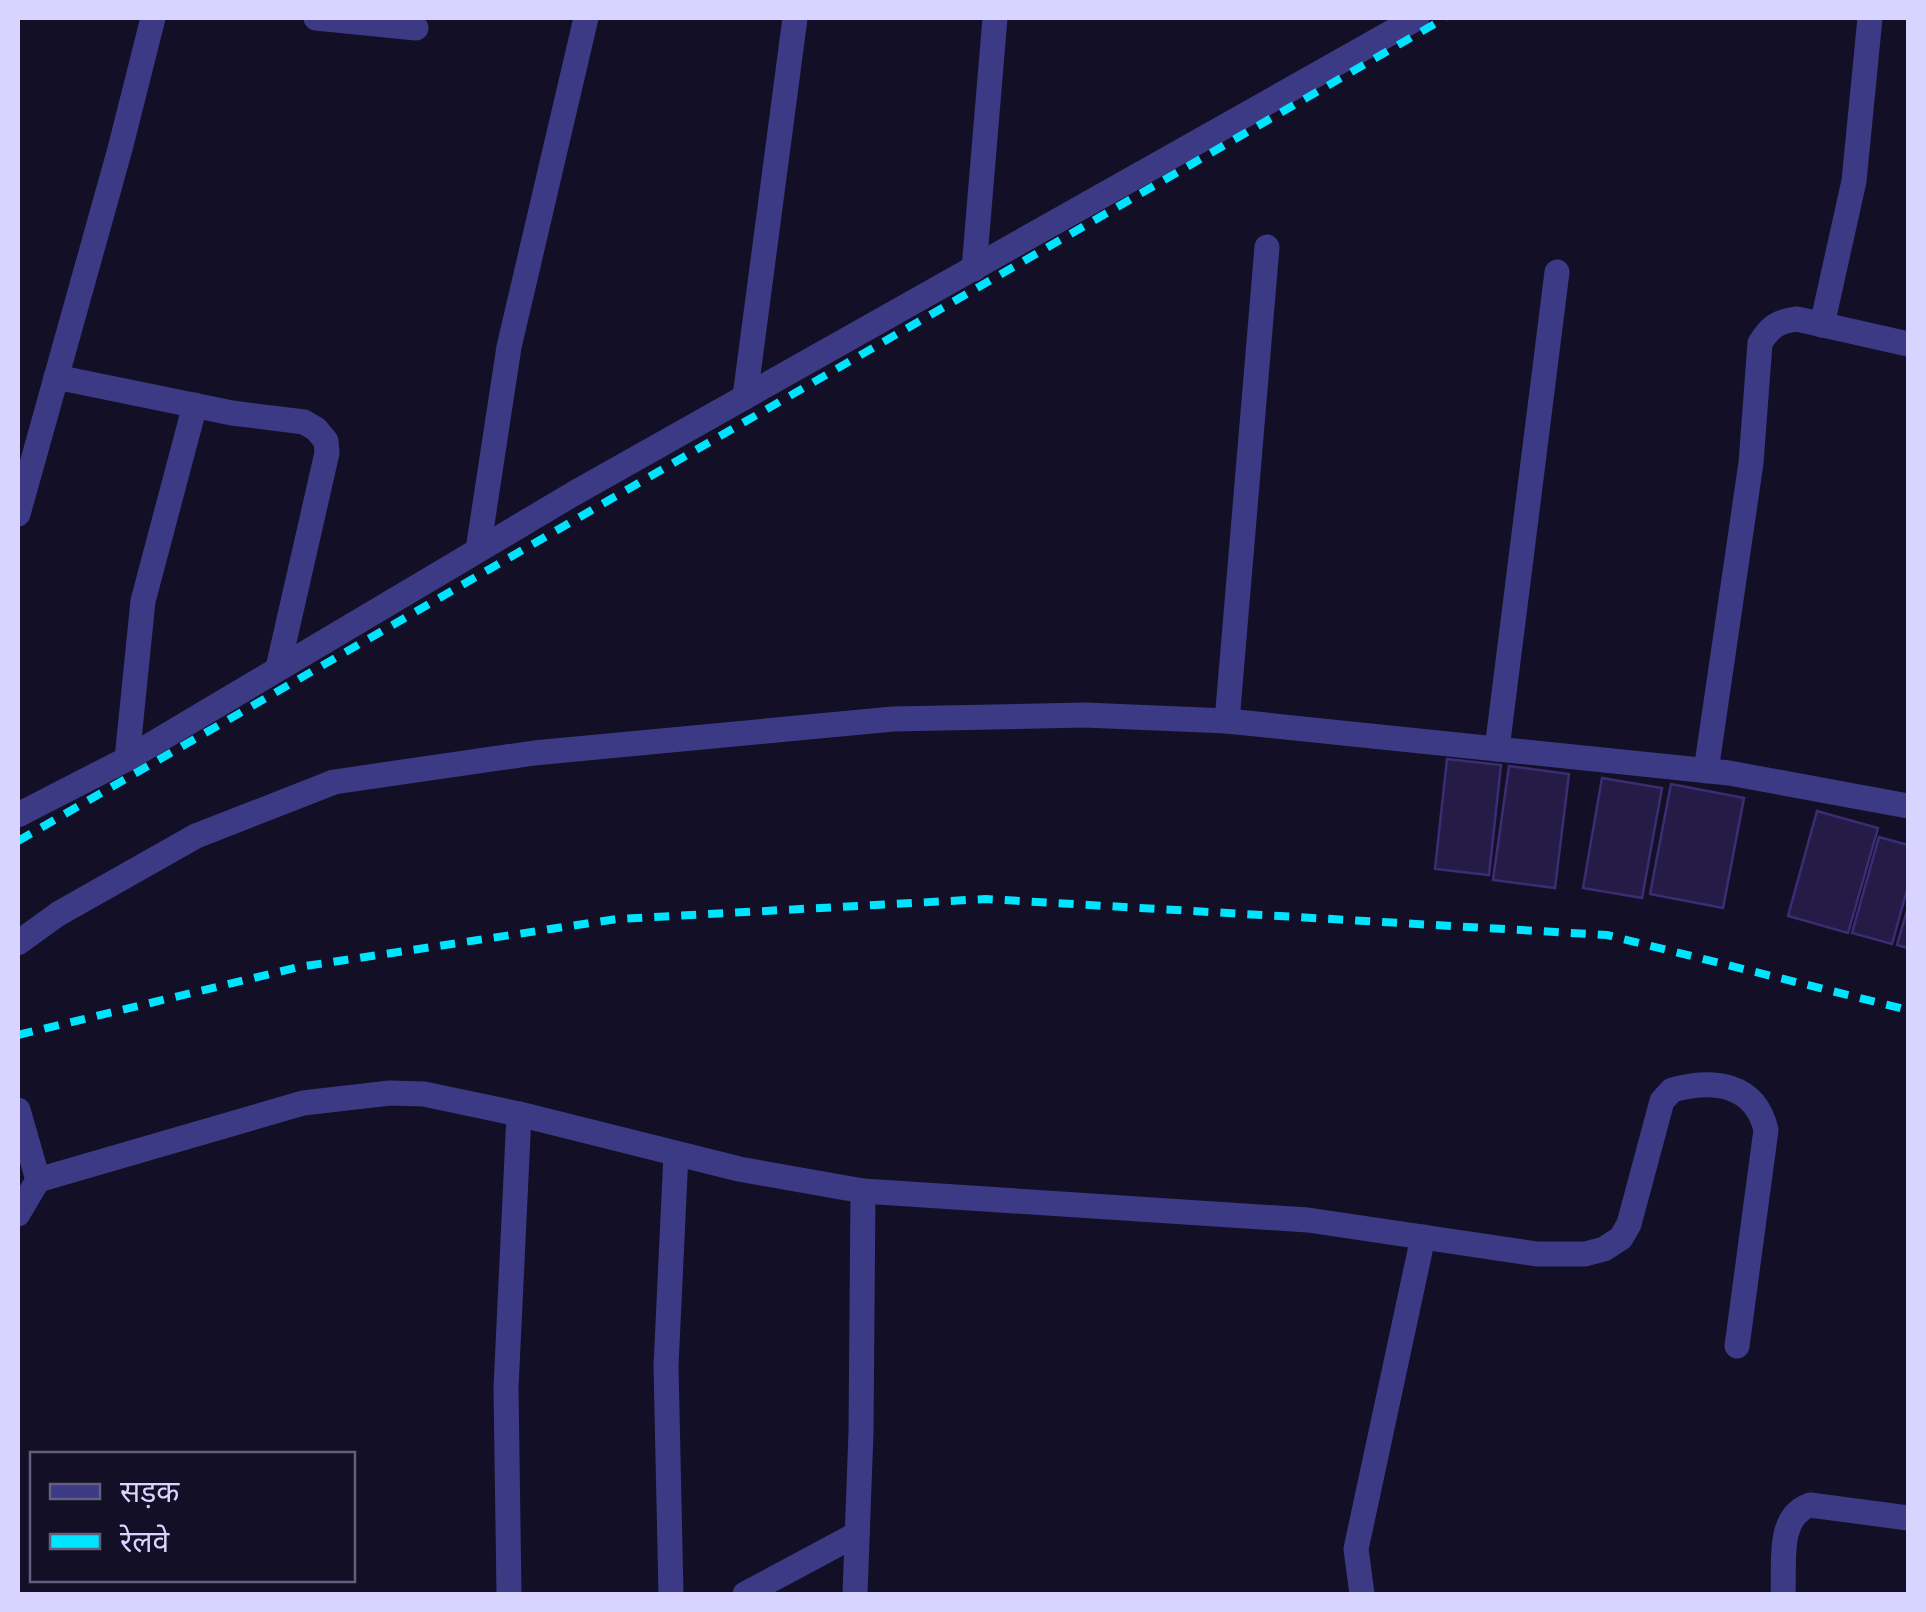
<svg xmlns="http://www.w3.org/2000/svg" width="1926" height="1612" font-family="'Public Sans','Noto Sans Devanagari',sans-serif">
	<style>
		.building { fill: #241b47; stroke: #3b2d73; stroke-width: 2.5 }
		.lines { fill: none; stroke-linecap: round; stroke-linejoin: round }
		.street { stroke: #3d3a85; stroke-width: 25 }
		.rail { stroke: #00e5ff; stroke-width: 8; stroke-dasharray: 15 12; stroke-linecap: butt }
	</style>
	<rect width="100%" height="100%" fill="#130f26"/>
	<!-- building -->
	<g class="building">
		<polygon points="1447,759 1501,765 1489,875 1435,869"/>
		<polygon points="1509,766 1569,774 1555,888 1493,880"/>
		<polygon points="1602,778 1662,788 1642,898 1583,888"/>
		<polygon points="1671,784 1744,798 1723,908 1650,894"/>
		<polygon points="1817,811 1878,828 1848,933 1788,916"/>
		<polygon points="1879,837 1908,845 1908,886 1892,944 1852,933"/>
		<polygon points="1908,907 1908,948 1897,945"/>
	</g>
	<g class="lines">
		<!-- street -->
		<g class="street">
			<polyline points="316,18 416,28"/>
			<polyline points="974,269 995,18"/>
			<polyline points="1822,325 1854,181 1870,18"/>
			<polyline points="56,377 232,413 304,422 316,429 326,441 327,453 278,668"/>
			<polyline points="745,397 795,18"/>
			<polyline points="18,514 120,149 153,18"/>
			<polyline points="478,550 509,347 586,18"/>
			<polyline points="1227,721 1267,247"/>
			<polyline points="1497,749 1557,272"/>
			<polyline points="127,759 143,601 195,405"/>
			<path d="M 1706,771 L 1751,463 L 1760,343 C 1770,327 1778,321 1797,319 L 1908,344"/>
			<polyline points="18,815 127,759 573,494 1417,18"/>
			<polyline points="18,943 58,914 196,836 334,782 534,753 893,719 1085,715 1227,721 1729,773 1908,806"/>
			<polyline points="18,1110 38,1180 18,1214"/>
			<path d="M 38,1180 L 303,1103 L 390,1093 L 424,1094 L 519,1114 L 739,1169 L 863,1191 L 1308,1220 L 1537,1254 L 1585,1254 L 1604,1249 L 1621,1238 L 1629,1224 L 1662,1101 L 1672,1090 C 1713,1079 1755,1083 1766,1130 L 1737,1346"/>
			<polyline points="509,1594 506,1388 519,1114"/>
			<polyline points="671,1594 666,1366 676,1154"/>
			<polyline points="745,1594 857,1534"/>
			<polyline points="855,1594 861,1432 863,1191"/>
			<polyline points="1362,1594 1356,1549 1423,1237"/>
			<path d="M 1783,1594 C 1785,1564 1776,1517 1810,1505 L 1908,1518"/>
		</g>
		<!-- rail -->
		<g class="rail">
			<polyline points="18,841 1445,18"/>
			<polyline points="18,1035 299,967 617,919 986,899 1607,935 1908,1010"/>
		</g>
	</g>
	<!-- border -->
	<rect width="1926" height="1612" fill="none" stroke="#d9d4ff" stroke-width="40"/>
	<!-- legend -->
	<rect x="30" y="1452" width="325" height="130" fill="#130f26" stroke="#625e7d" stroke-width="2.5"/>
	<rect x="50" y="1484" width="50" height="15" fill="#3d3a85" stroke="#625e7d" stroke-width="2.5"/>
	<text x="120" y="1502" font-size="30" fill="#d9d4ff">सड़क</text>
	<rect x="50" y="1534" width="50" height="15" fill="#00e5ff" stroke="#625e7d" stroke-width="2.5"/>
	<text x="120" y="1552" font-size="30" fill="#d9d4ff">रेलवे</text>
</svg>
